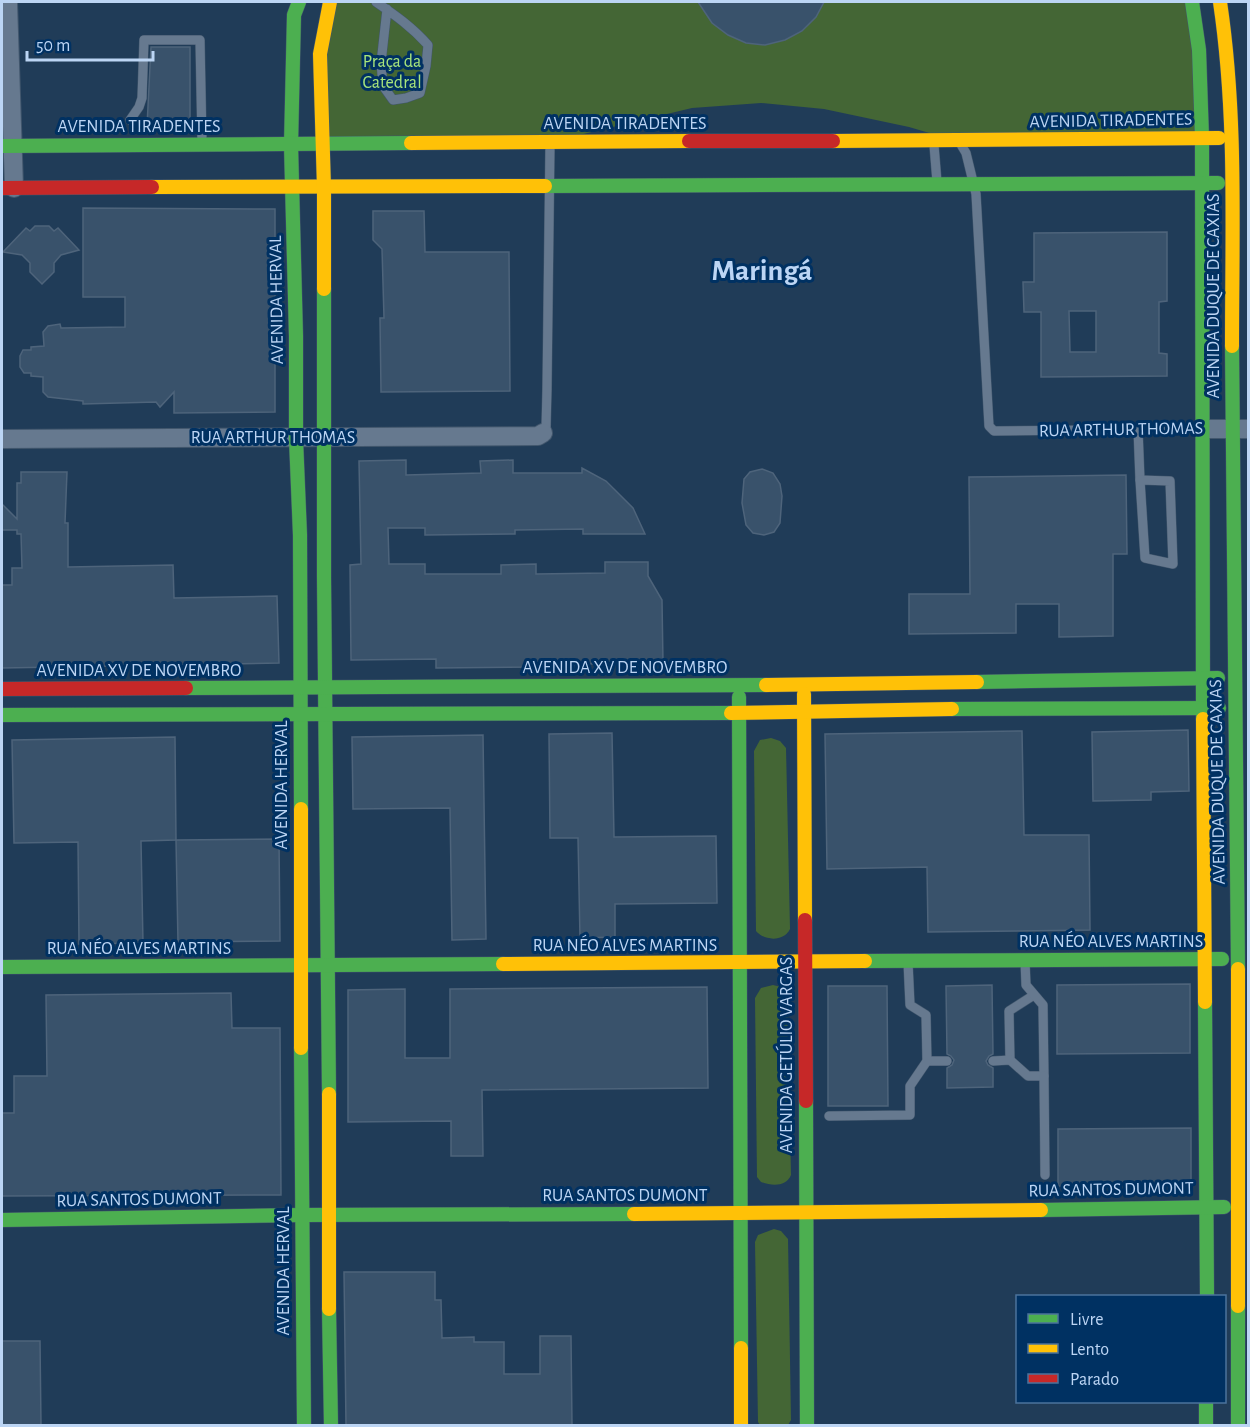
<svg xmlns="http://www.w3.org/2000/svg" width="1250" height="1427" font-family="'Alegreya Sans',sans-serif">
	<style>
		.green { fill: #446635 }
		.building { fill: #39526b; stroke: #4e647b; stroke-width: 1.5; fill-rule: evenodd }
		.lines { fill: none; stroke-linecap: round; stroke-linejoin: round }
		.lane-casing { stroke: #42576d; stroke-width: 10 }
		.street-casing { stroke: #42576d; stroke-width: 20 }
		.fast-casing { stroke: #42576d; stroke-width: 15 }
		.slow-casing { stroke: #42576d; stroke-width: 15 }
		.jam-casing { stroke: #42576d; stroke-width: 15 }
		.lane { stroke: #66798f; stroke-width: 9 }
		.street { stroke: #66798f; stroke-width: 18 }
		.fast { stroke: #4caf50; stroke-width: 14 }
		.slow { stroke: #ffc107; stroke-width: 14 }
		.jam { stroke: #c62828; stroke-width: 14 }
		.labels { text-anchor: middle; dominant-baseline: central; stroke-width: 6; stroke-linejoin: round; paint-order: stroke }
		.park-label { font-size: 18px; fill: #a8e57b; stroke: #003162 }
		.street-label { font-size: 18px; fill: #bcd5f4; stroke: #003162 }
		.town-label { font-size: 30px; font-weight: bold; fill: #bcd5f4; stroke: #003162 }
	</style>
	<rect width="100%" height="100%" fill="#203c58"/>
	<!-- green -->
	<g class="green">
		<polygon points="330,2 1192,2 1202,138 960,142 909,127 824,109 761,103 692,108 550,142 322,146"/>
		<path d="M 771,738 L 780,741 L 786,748 L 790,929 C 784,942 764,941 756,931 L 754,751 L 760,740 Z"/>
		<path d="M 773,985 L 781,987 L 787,995 L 791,1175 C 786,1187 772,1186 761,1182 L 757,1177 L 755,998 L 761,988 Z"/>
		<polygon points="774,1229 781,1231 788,1239 791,1420 788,1425 760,1425 758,1422 755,1242 758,1235"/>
	</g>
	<!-- building -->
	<g class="building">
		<polygon points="698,2 824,2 816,17 802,31 785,40 765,45 746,43 728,35 712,23"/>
		<polygon points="151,47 190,47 190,126 147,126"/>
		<polygon points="83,208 275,209 275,412 174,413 174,392 160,407 156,402 83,404 83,401 48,397 43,392 43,377 31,376 31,373 24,373 20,367 20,356 23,350 31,350 31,347 44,346 43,332 48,326 60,324 61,328 125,327 125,297 83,297"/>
		<polygon points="373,211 424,211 425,252 509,252 510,391 381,392 380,318 384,318 382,249 373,240"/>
		<polygon points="35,226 49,226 54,231 58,228 79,250 61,255 54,263 54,272 42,284 30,272 30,263 22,255 3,252 26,228 30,231"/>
		<path d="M 1167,232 L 1167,301 L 1159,302 L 1159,353 L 1167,354 L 1167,376 L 1041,377 L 1041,312 L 1024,312 L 1023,282 L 1034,282 L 1034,233 ZM 1069,311 L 1096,311 L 1096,352 L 1070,352 Z"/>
		<polygon points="406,460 406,475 481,473 480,461 513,460 513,473 582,473 582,468 606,481 633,508 645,534 583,534 583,529 515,530 515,534 425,535 425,528 388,528 389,564 425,564 425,574 501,574 501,565 536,564 536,574 605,573 605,562 648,562 648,576 662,600 663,663 583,664 583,665 536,667 436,668 436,659 351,660 350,565 361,564 359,461"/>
		<polygon points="762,469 773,473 780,484 782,496 780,523 774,532 764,535 753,533 746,525 742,503 744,479 750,472"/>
		<polygon points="21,472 67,472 65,523 68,523 68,567 173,565 174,598 277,596 279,663 2,668 2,585 12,585 12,568 22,568 21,534 17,534 17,530 2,530 2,504 17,519 17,483 21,483"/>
		<polygon points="1126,475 1127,554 1113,554 1113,636 1059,637 1059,604 1016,604 1016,633 909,634 909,594 970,594 969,477"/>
		<polygon points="1188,730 1189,791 1151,792 1151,800 1093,801 1092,732"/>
		<polygon points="1022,731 1024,835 1089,835 1090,930 928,932 927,867 827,869 825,734"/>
		<polygon points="612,733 614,837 716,836 717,903 615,904 615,937 580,938 578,838 550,838 549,734"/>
		<polygon points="483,735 486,939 452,940 450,808 353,809 352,737"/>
		<polygon points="175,737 176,840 141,841 143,943 79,944 78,842 14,843 12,740"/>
		<polygon points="279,839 280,941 178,942 176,840"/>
		<polygon points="1190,984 1190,1053 1057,1054 1057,985"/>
		<polygon points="992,985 993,1054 989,1056 986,1061 988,1065 993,1068 993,1087 947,1088 947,1068 952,1065 954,1060 951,1056 947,1054 946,986"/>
		<polygon points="828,986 887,986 888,1106 828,1106"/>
		<polygon points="707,987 708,1088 482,1090 483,1156 451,1156 451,1121 348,1122 348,990 405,989 405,1058 450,1058 450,989"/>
		<polygon points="231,993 232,1028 280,1028 281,1195 2,1196 2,1113 14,1113 14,1076 47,1076 46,995"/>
		<polygon points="1191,1128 1191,1185 1058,1186 1058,1129"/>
		<polygon points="344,1272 435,1272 435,1300 441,1300 442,1338 474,1337 474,1342 504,1342 504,1374 540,1374 540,1336 571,1336 572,1425 346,1425"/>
		<polygon points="2,1341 40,1341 41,1425 2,1425"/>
	</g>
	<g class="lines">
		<defs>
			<g id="lane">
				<path d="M 376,2 C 395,15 412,27 428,45 L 426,66 L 420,93 L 406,98 L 393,100 L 383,86 L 381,63 L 387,9"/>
				<polyline points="130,120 139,107 142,98 144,40 200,40 202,142"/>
				<polyline points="960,143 966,153 976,194 989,426 994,431 1200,429"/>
				<polyline points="934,145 937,182"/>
				<polyline points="1138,429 1140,480"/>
				<polyline points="543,433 546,428 547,389 550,145"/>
				<polygon points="1140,480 1170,481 1173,564 1145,558"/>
				<polyline points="1010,1060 1009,1011 1034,995"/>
				<polyline points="927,1061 947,1061"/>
				<polyline points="993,1061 1010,1060 1028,1076 1044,1076 1043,1005 1026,985 1025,961"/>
				<polyline points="1044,1076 1045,1175"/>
				<polyline points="829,1116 910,1115 910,1086 927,1061 926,1015 910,1005 908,962"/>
			</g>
			<g id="street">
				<polyline points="8,2 14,188"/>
				<polyline points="1202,429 1248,429"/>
				<polyline points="2,439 538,436 543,433"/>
			</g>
			<g id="fast">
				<polyline points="299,2 294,15 291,145 296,336 296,439 300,535 301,809"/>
				<polyline points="1192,2 1199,50 1202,138 1203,719"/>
				<polyline points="2,146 411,143"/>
				<polyline points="545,186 1218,183"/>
				<polyline points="324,289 324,577 329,1094"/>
				<polyline points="1232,346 1238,969"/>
				<polyline points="977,682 1218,678"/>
				<polyline points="186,688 766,685"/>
				<polyline points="739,697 741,1348"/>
				<polyline points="952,709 1219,708"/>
				<polyline points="2,715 731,713"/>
				<polyline points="865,961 1222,959"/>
				<polyline points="2,967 503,964"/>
				<polyline points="1205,1002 1207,1296"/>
				<polyline points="301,1048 304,1426"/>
				<polyline points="806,1101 807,1426"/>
				<polyline points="1041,1210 1224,1207"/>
				<polyline points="2,1220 302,1215 634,1214"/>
				<polyline points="1238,1306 1238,1426"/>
				<polyline points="329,1309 331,1426"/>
				<polyline points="1206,1402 1206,1426"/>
			</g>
			<g id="slow">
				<path d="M 1220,2 C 1237,116 1232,231 1232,346"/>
				<polyline points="833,141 1219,138"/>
				<polyline points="411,143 689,141"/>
				<polyline points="152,187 545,186"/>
				<polyline points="324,289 324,188 320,54 330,2"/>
				<polyline points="766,685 977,682"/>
				<polyline points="804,694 805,920"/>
				<polyline points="731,713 952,709"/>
				<polyline points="1203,719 1205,1002"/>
				<polyline points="301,809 301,1048"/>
				<polyline points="503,964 865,961"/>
				<polyline points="1238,969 1238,1306"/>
				<polyline points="329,1094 329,1309"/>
				<polyline points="634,1214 1041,1210"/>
				<polyline points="741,1348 741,1426"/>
			</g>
			<g id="jam">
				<polyline points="689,141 833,141"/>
				<polyline points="2,188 152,187"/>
				<polyline points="2,689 186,688"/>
				<polyline points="805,920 806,1101"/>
			</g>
		</defs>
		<!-- lane casing -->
		<use href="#lane" class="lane-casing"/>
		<!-- street casing -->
		<use href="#street" class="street-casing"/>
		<!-- fast casing -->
		<use href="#fast" class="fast-casing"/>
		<!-- slow casing -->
		<use href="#slow" class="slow-casing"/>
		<!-- jam casing -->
		<use href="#jam" class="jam-casing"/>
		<!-- lane -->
		<use href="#lane" class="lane"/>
		<!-- street -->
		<use href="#street" class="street"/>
		<!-- fast -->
		<use href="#fast" class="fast"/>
		<!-- slow -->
		<use href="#slow" class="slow"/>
		<!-- jam -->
		<use href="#jam" class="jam"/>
	</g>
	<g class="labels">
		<!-- park labels -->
		<g class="park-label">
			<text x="392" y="62">Praça da<tspan x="392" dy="21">Catedral</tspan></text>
		</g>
		<!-- street labels -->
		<g class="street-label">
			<text transform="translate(1111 121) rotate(-1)">AVENIDA TIRADENTES</text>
			<text x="625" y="124">AVENIDA TIRADENTES</text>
			<text x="139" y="127">AVENIDA TIRADENTES</text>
			<text transform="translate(1214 296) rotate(-90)">AVENIDA DUQUE DE CAXIAS</text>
			<text transform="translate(277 300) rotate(-91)">AVENIDA HERVAL</text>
			<text transform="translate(1121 430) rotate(-1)">RUA ARTHUR THOMAS</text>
			<text x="273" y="438">RUA ARTHUR THOMAS</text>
			<text x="625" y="668">AVENIDA XV DE NOVEMBRO</text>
			<text x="139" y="671">AVENIDA XV DE NOVEMBRO</text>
			<text transform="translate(1218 782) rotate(-91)">AVENIDA DUQUE DE CAXIAS</text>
			<text transform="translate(282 785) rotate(-90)">AVENIDA HERVAL</text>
			<text x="1111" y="942">RUA NÉO ALVES MARTINS</text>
			<text x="625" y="946">RUA NÉO ALVES MARTINS</text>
			<text x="139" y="949">RUA NÉO ALVES MARTINS</text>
			<text transform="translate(787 1055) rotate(-90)">AVENIDA GETÚLIO VARGAS</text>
			<text transform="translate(1111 1190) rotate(-1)">RUA SANTOS DUMONT</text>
			<text x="625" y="1196">RUA SANTOS DUMONT</text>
			<text transform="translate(139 1200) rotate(-1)">RUA SANTOS DUMONT</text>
			<text transform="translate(284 1271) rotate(-90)">AVENIDA HERVAL</text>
		</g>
		<!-- town labels -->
		<g class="town-label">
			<text x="762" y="271">Maringá</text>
		</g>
	</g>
	<!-- border -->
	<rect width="1250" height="1427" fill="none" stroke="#bcd5f4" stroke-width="6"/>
	<!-- legend -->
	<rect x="1016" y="1295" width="210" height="108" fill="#003162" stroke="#4b739c" stroke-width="1.5"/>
	<rect x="1028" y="1314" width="30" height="9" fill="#4caf50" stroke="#4b739c" stroke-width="1.5"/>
	<text x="1070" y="1325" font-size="18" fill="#bcd5f4">Livre</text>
	<rect x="1028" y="1344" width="30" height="9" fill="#ffc107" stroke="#4b739c" stroke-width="1.5"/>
	<text x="1070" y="1355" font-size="18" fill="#bcd5f4">Lento</text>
	<rect x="1028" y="1374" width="30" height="9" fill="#c62828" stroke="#4b739c" stroke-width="1.5"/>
	<text x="1070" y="1385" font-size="18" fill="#bcd5f4">Parado</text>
	<!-- scale -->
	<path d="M27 51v9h126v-9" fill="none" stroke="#bcd5f4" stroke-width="3"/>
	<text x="36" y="51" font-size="18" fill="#bcd5f4" stroke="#003162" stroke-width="4.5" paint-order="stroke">50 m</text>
</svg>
